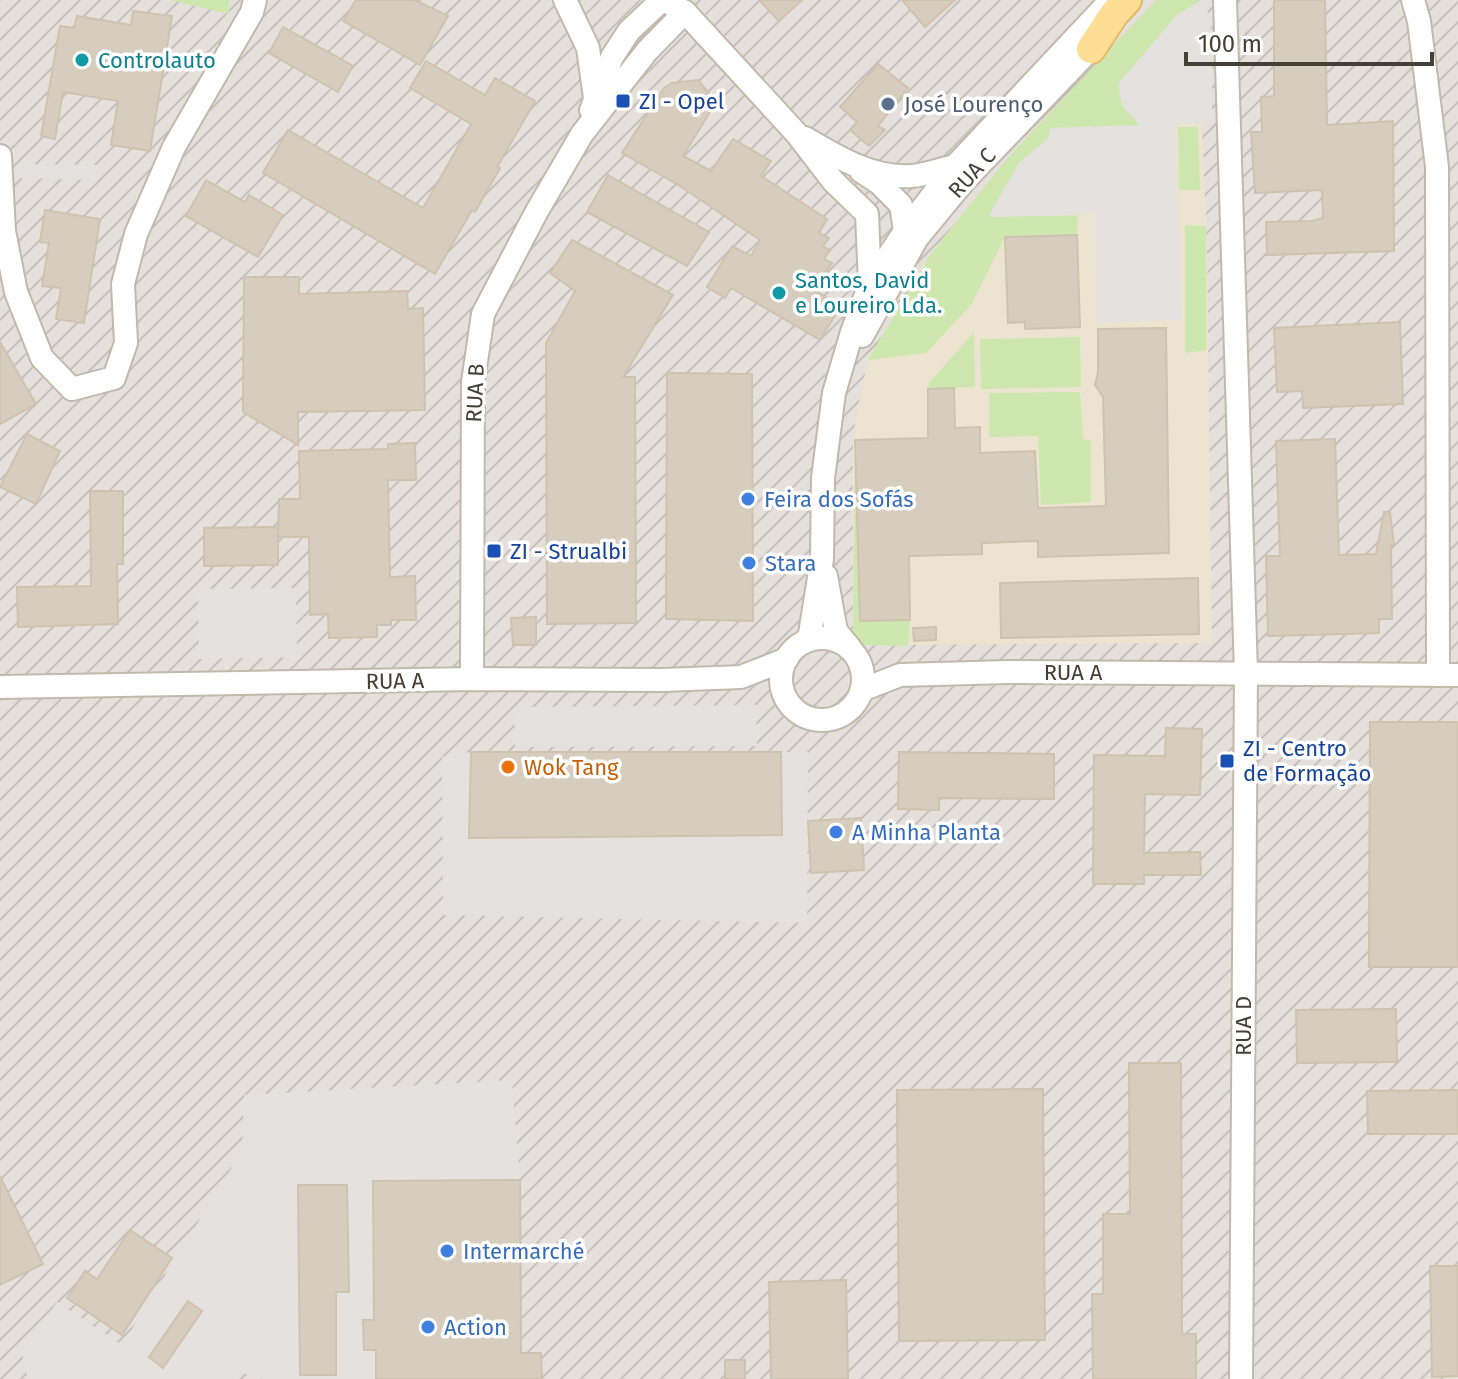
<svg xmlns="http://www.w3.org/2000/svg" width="1458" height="1379" font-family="'Fira Sans',sans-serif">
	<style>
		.industrial { fill: url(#industrial-furrows) }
		.education { fill: #ece4d0 }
		.grass { fill: #cee7ae }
		.parking { fill: #e4e1de }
		.building { fill: #d7cdbe; stroke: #cfc2af; stroke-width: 2 }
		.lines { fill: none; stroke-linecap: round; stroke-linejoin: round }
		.minor-casing { stroke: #c1b9ab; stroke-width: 26 }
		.major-casing { stroke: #e3bb64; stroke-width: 32 }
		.minor { stroke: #fff; stroke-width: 22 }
		.major { stroke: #fede94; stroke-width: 28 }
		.culture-dot { fill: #0f9aa8; stroke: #fff; stroke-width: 3 }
		.transit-dot { fill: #1a4fb4; stroke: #fff; stroke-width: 3 }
		.service-dot { fill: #5c6f8a; stroke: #fff; stroke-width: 3 }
		.shop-dot { fill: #3f7fe0; stroke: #fff; stroke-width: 3 }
		.food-dot { fill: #e8710a; stroke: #fff; stroke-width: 3 }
		.labels { text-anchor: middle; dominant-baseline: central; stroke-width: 7; stroke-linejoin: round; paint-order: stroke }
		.culture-label { font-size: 22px; fill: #0d838f; stroke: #fff; text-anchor: start }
		.transit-label { font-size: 22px; fill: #164399; stroke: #fff; text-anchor: start }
		.service-label { font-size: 22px; fill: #4e5e75; stroke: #fff; text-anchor: start }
		.street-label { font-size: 22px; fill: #453f35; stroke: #fff }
		.shop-label { font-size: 22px; fill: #366cbe; stroke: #fff; text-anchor: start }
		.food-label { font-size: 22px; fill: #c56008; stroke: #fff; text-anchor: start }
	</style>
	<defs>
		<pattern id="industrial-furrows" width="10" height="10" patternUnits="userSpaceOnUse" patternTransform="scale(2)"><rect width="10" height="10" fill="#e5e0db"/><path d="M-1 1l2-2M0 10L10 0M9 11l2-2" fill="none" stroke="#c6c1bd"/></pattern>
	</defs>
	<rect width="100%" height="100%" fill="#f3efe6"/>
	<!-- industrial -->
	<rect class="industrial" x="0" y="0" width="1458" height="1379"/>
	<!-- education -->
	<polygon class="education" points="1202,123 1207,245 1212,643 862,645 853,637 853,435 858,407 868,360 932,252 1006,160 1175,124"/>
	<!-- grass -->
	<g class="grass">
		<polygon points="169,0 229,0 229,14"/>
		<polygon points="1156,0 1201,0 1176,16 1141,125 1051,128 1049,138 1019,163 989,217 1078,215 1077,235 1005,237 971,305 926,353 868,360 932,252 1006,160"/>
		<polygon points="1178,127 1198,127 1200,190 1179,190"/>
		<polygon points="1185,225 1206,226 1206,350 1185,353"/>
		<polygon points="974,332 975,387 928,389 929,383"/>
		<polygon points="1080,337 1081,387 981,389 980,339"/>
		<polygon points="1080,392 1083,439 1091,440 1091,502 1041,505 1038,436 989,437 989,393"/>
		<polygon points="855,440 860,621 910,620 908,646 862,645 856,642 853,637"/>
	</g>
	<!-- parking -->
	<g class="parking">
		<polygon points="1201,0 1205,0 1212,32 1212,122 1175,124 1182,320 1098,323 1095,212 1078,215 988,217 1019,163 1049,139 1050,128 1140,125 1122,106 1118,84 1176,16"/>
		<polygon points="20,164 98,165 95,180 20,178"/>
		<polygon points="296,588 297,657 199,659 198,589"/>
		<polygon points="756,705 757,746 515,747 514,707"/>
		<polygon points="471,752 469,838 782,834 781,752 808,752 807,923 443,915 442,757"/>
		<polygon points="512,1080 520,1180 373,1181 374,1320 363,1321 364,1349 376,1350 376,1379 263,1379 243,1373 238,1379 28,1379 22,1353 57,1302 122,1345 242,1151 244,1095"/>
	</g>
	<!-- building -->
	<g class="building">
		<polygon points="356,0 415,0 448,16 420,65 343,21"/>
		<polygon points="759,0 802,0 779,21"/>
		<polygon points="902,0 955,0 925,27"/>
		<polygon points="1274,0 1325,0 1327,125 1393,121 1394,251 1267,255 1266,222 1312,221 1323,218 1322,190 1255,193 1251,132 1262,132 1261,97 1274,96"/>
		<polygon points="133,11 172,16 150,151 111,145 118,101 63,92 55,139 41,136 60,26 74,28 77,16 131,25"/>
		<polygon points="283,27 353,66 338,92 269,53"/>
		<polygon points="426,61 485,95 495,78 535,101 497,167 500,168 475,212 472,210 435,274 263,173 288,130 423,208 471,124 410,88"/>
		<polygon points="878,64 908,88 878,126 885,130 869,146 850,130 857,122 840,107"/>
		<polygon points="698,80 716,102 683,156 711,171 733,139 771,161 761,176 827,219 819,233 829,238 823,246 830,250 824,259 832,263 813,289 841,306 820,340 731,288 725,298 707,287 732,246 751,256 760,240 680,186 622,153 664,88 672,83"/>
		<polygon points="608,175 709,232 687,266 587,212"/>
		<polygon points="206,180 245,202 249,195 283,215 258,257 186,216"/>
		<polygon points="45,210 100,219 84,323 56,319 61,288 42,286 49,243 40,242"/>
		<polygon points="1077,235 1080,327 1025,329 1025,322 1008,323 1005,237"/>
		<polygon points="572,240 673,295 623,377 635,377 636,623 547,624 546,343 575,291 550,273"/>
		<polygon points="244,277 299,277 299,294 407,291 408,309 423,308 425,410 298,412 298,445 243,412"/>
		<polygon points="1400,322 1403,404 1303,408 1302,391 1277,392 1274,328"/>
		<polygon points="1166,328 1169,553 1038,557 1038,541 982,543 982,554 909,556 910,620 860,621 855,440 928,438 928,389 954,388 955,428 980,427 980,453 1035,451 1038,508 1106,506 1103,397 1095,385 1098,372 1098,329"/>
		<polygon points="0,342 36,404 0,424"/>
		<polygon points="667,373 752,374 753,621 666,619"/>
		<polygon points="27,434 60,451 36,504 0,487"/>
		<polygon points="1335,439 1339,555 1376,554 1384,512 1390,512 1394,545 1391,546 1392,619 1379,619 1379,633 1268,636 1266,556 1280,556 1276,441"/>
		<polygon points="415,443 416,480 388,480 390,577 415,576 416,620 391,620 391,625 377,625 377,637 329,638 328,614 310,615 309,537 278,537 279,499 300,499 299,451 388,449 388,444"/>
		<polygon points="90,491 123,491 123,564 117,564 118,624 18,627 17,587 91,586"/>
		<polygon points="278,527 278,565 204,566 204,528"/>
		<polygon points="1198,578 1199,634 1001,638 1000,583"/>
		<polygon points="536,617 536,645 513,645 511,618"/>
		<polygon points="936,627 936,640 914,641 913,628"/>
		<polygon points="1370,722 1458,722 1458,967 1369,967"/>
		<polygon points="1166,728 1202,729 1200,795 1145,794 1144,853 1200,852 1201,875 1144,875 1144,884 1093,884 1094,755 1165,756"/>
		<polygon points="471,752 781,752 782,835 469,838"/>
		<polygon points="899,752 1054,754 1054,799 939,798 939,810 898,809"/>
		<polygon points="861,818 864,870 811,873 808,821"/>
		<polygon points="1396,1009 1397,1062 1297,1063 1296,1010"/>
		<polygon points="1129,1063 1181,1063 1182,1334 1196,1334 1196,1379 1093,1379 1092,1294 1103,1294 1103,1214 1130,1214"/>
		<polygon points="1043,1089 1045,1340 899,1341 897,1090"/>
		<polygon points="1458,1090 1458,1134 1368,1134 1367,1091"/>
		<polygon points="0,1176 43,1264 0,1285"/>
		<polygon points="520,1180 521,1353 541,1353 542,1379 376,1379 376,1350 364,1350 363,1320 374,1320 373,1181"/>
		<polygon points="298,1185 347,1185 349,1292 336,1292 336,1375 300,1375"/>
		<polygon points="130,1230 172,1258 122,1335 67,1298 85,1271 97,1279"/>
		<polygon points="1430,1266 1458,1266 1458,1376 1432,1377"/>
		<polygon points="846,1280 848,1379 771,1379 769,1282"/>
		<polygon points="188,1301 202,1311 163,1368 149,1357"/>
		<rect x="725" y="1360" width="20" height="19"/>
	</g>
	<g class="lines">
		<defs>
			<g id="minor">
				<polyline points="565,0 588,48 595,98"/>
				<polyline points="664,0 685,12 797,134 833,181 867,214 870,284"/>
				<polyline points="1225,0 1246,673 1241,1379"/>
				<polyline points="1413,0 1419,21 1437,167 1438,675"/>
				<polyline points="591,110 612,57 629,31 662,0"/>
				<path d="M 805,138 C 837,157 873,179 912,176 C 926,175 941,169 955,166"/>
				<polyline points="0,156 4,231 16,292 42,358 72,389 114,378 126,343 123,284 136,234 174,147 252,12 255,0"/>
				<polyline points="861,171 879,183 901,205 905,231"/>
				<polyline points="862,336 917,238 964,181 1102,37"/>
				<polyline points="826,576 836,631 850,648"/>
				<circle cx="822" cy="679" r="41"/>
				<polyline points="809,640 822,559 823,478 834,393 852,332 870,284 905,231 955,166 1111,0"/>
				<polyline points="472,679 473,382 483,314 537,211 582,134 647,51 685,12"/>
				<polyline points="0,687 472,679 663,680 741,677 787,659"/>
				<polyline points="862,690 900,675 1008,672 1458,675"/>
			</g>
			<polyline id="major" points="1091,49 1114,14 1127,0"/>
		</defs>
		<!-- minor casing -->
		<use href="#minor" class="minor-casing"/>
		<!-- major casing -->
		<use href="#major" class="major-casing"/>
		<!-- minor -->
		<use href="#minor" class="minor"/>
		<!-- major -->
		<use href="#major" class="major"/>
	</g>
	<!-- markers -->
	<g class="culture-dot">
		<circle cx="82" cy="60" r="8"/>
		<circle cx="779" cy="293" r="8"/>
	</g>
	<g class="transit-dot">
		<rect x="615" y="93" width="16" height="16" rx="4"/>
		<rect x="486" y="543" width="16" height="16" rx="4"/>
		<rect x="1219" y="753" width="16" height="16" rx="4"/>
	</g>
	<circle class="service-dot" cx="888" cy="104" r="8"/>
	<g class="shop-dot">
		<circle cx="748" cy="499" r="8"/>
		<circle cx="749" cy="563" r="8"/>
		<circle cx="836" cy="832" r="8"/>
		<circle cx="447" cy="1251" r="8"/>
		<circle cx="428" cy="1327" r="8"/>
	</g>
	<circle class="food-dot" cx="508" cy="767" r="8"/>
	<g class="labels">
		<!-- culture labels -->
		<g class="culture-label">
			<text x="98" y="60">Controlauto</text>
			<text x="795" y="280">Santos, David<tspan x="795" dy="25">e Loureiro Lda.</tspan></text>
		</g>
		<!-- transit labels -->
		<g class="transit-label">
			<text x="639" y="101">ZI - Opel</text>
			<text x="510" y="551">ZI - Strualbi</text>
			<text x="1243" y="748">ZI - Centro<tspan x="1243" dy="25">de Formação</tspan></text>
		</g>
		<!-- service labels -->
		<g class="service-label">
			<text x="904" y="104">José Lourenço</text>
		</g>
		<!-- street labels -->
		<g class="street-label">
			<text transform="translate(972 173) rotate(-48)">RUA C</text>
			<text transform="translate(475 393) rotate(-87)">RUA B</text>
			<text x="1073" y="672">RUA A</text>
			<text transform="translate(395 681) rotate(-1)">RUA A</text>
			<text transform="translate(1243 1026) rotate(-90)">RUA D</text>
		</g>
		<!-- shop labels -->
		<g class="shop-label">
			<text x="764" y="499">Feira dos Sofás</text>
			<text x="765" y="563">Stara</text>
			<text x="852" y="832">A Minha Planta</text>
			<text x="463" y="1251">Intermarché</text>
			<text x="444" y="1327">Action</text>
		</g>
		<!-- food labels -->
		<g class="food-label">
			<text x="524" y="767">Wok Tang</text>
		</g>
	</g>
	<!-- scale -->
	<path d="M1186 52v12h246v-12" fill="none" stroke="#453f35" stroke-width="4"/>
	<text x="1198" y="52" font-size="24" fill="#453f35" stroke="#ffffff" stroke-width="6" paint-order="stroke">100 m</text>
</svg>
